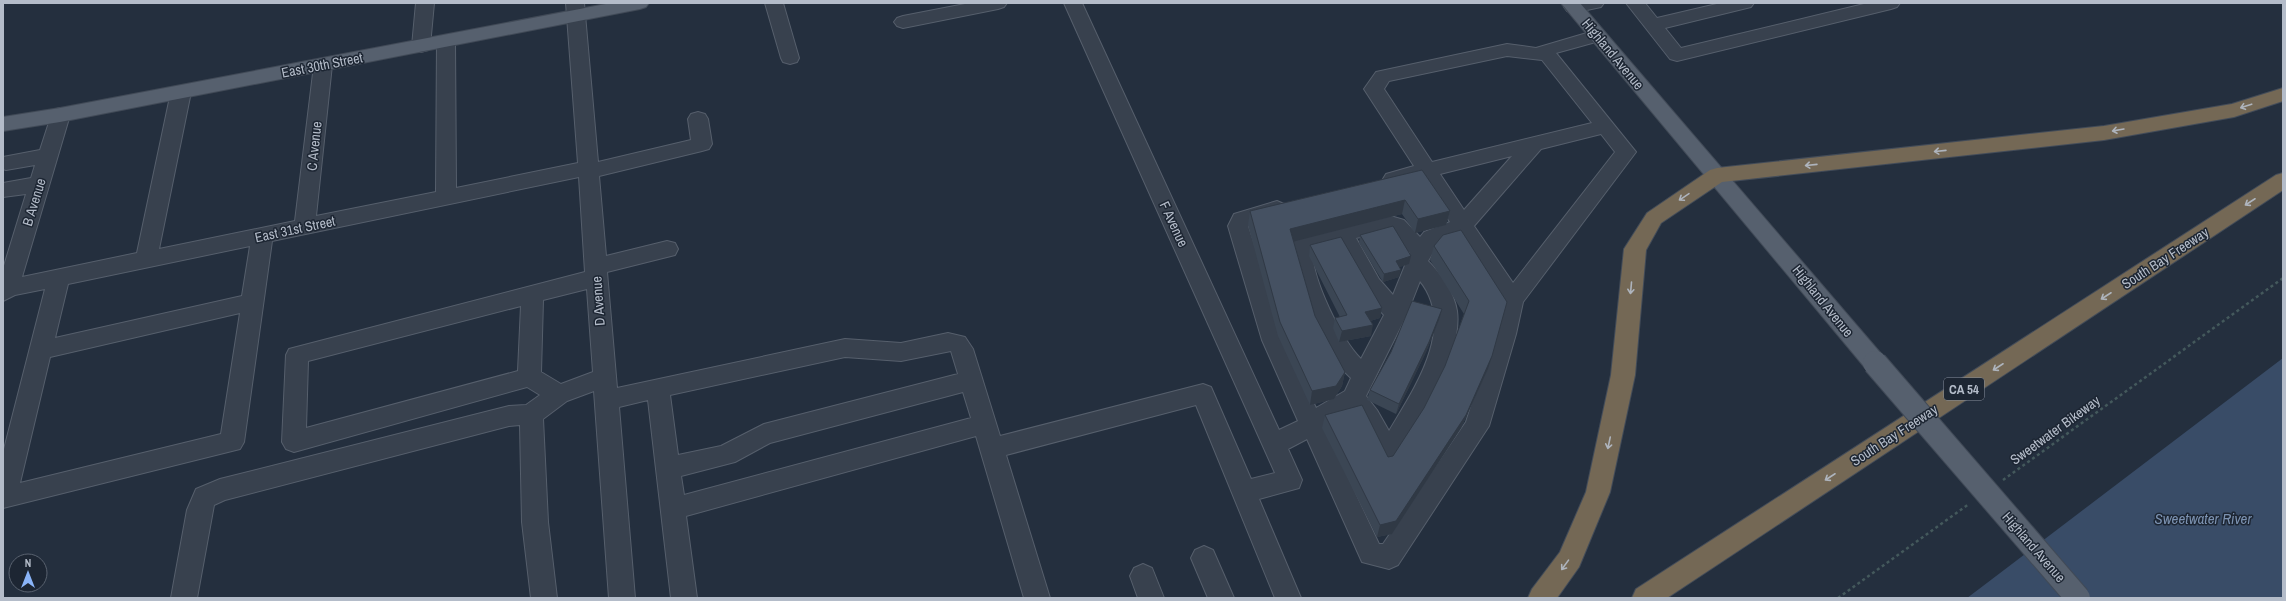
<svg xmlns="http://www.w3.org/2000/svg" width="2286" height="601" font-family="'Archivo Narrow',sans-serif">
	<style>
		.water { fill: #394c67 }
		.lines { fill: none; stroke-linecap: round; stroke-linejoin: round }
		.minor-casing { stroke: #565f6c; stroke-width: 2 }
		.major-casing { stroke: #414a57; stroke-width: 2 }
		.highway-casing { stroke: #434c59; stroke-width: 2 }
		.path { stroke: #44595c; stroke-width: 2.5; stroke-dasharray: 3 3; stroke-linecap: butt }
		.minor { fill: #38414e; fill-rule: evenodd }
		.major { fill: #56606e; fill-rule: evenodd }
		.highway { fill: #746855; fill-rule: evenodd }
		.major-bridge-casing { stroke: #414a57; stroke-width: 26; stroke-linecap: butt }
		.major-bridge { stroke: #56606e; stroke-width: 24 }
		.wall { fill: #3b4654 }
		.shaded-wall { fill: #303945 }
		.building { fill: #455162; stroke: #303945 }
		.oneway { stroke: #aeb4bd }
		.labels { text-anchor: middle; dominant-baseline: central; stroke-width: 3; stroke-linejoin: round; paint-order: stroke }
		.shield { fill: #1d2633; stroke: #878f9c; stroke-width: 1 }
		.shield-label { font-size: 13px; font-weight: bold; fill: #b4bcc9 }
		.street-label { font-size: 14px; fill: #b4bcc9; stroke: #1d2633 }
		.water-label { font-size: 15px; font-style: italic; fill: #7c92b1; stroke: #1d2633 }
	</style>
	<rect width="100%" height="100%" fill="#242f3e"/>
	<!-- water -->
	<polygon class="water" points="2283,358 2283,598 1967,598 1979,589"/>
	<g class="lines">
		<defs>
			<g id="minor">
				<polygon points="416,3 434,3 430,46 428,50 421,52 414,50 412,46"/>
				<path d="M 566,3 L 584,3 L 598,162 L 691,140 L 688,119 L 691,114 L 698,112 L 705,114 L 708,119 L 712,144 L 709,149 L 702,151 L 599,176 L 606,256 L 667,241 L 675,243 L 678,249 L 675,255 L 607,272 L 617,388 L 845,339 L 901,343 L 948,333 L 965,337 L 973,349 L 1000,436 L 1203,384 L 1211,387 L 1251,479 L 1275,473 L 1064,3 L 1082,3 L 1279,430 L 1298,421 L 1262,340 L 1228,226 L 1234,214 L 1277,201 L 1284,204 L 1287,209 L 1284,214 L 1248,226 L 1284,340 L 1316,408 L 1345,391 L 1351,378 C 1345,372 1338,366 1333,358 C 1321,341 1285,264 1291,246 C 1294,238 1303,234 1310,232 L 1387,215 L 1404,220 L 1420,237 L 1424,232 L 1450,222 L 1422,179 L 1393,186 L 1386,184 L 1383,179 L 1386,174 L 1414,166 L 1364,89 L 1376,72 L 1507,44 L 1536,48 L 1597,30 L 1603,32 L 1606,36 L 1603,40 L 1556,53 L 1636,152 L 1523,302 L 1516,334 L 1489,426 L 1398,565 L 1389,569 L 1362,562 L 1307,439 L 1288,449 L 1302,480 L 1299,488 L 1259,499 L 1301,598 L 1275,598 L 1196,405 L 1006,455 L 1050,598 L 1024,598 L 976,436 L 686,516 L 697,598 L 671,598 L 648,400 L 619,407 L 635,598 L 609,598 L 594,391 L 567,401 L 543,419 L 548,522 L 557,598 L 531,598 L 522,522 L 520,425 L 509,426 L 225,500 L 214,505 L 197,598 L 171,598 L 187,510 L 196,489 L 220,479 L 509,406 L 526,405 L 540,395 L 527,387 L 294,452 L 286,449 L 282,442 L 286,355 L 289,349 L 585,272 L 579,177 L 272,241 L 244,442 L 240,449 L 3,508 L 3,453 L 45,289 L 15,295 L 3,301 L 3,269 L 26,194 L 3,197 L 3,183 L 31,178 L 35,165 L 6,170 L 3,169 L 3,157 L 40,150 L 53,110 L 60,108 L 67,110 L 70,115 L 22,277 L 137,253 L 171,92 L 174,87 L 181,86 L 188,87 L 191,92 L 159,249 L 295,221 L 314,65 L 316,61 L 323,59 L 330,61 L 332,65 L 316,216 L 436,192 L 437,42 L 440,38 L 446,36 L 452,38 L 455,42 L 456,188 L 578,163 ZM 1507,56 L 1542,60 L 1592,123 L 1432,162 L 1384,89 L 1389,81 ZM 1601,134 L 1615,152 L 1513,283 L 1474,226 L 1541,149 ZM 1512,156 L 1464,210 L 1440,174 ZM 1387,231 L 1390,231 L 1410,253 L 1393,295 L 1379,279 L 1356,238 ZM 1459,235 L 1501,301 L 1494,334 L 1466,422 L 1383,544 L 1379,544 L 1325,429 L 1350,411 L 1361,424 L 1379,460 L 1388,463 L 1397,460 C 1419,423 1463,355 1457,311 C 1454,292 1441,274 1428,261 L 1438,244 ZM 1338,242 L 1363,291 L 1384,315 L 1361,359 C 1341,339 1312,279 1312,250 L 1316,246 ZM 250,246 L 242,296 L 55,338 L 68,284 ZM 1420,281 C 1457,327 1414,389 1389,431 L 1377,410 L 1366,396 L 1407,314 ZM 587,289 L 593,372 L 561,384 L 541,372 L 543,300 ZM 521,306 L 518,371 L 306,428 L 308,361 ZM 240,313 L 221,434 L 20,483 L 50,357 ZM 951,351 L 958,374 L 764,424 L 721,446 L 678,455 L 670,395 L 845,357 L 901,361 ZM 963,392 L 971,418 L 684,495 L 681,476 L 735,462 L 770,443 Z"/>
				<polygon points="765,3 783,3 799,58 797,62 790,64 783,62 781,58"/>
				<polygon points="970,3 1007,3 1004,7 998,9 903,28 897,26 894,22 897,18 903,16"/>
				<polygon points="1567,3 1604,3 1601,7 1573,13 1567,11 1564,7"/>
				<polygon points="1626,3 1645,3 1657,18 1721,3 1754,3 1751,7 1665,28 1681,48 1868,3 1900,3 1897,7 1891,9 1677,61 1670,59"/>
				<polygon points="1204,546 1213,550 1234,598 1208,598 1191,558 1195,550"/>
				<polygon points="1143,564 1152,568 1164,598 1138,598 1130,576 1134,568"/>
			</g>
			<g id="major">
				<polygon points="611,3 649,3 646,7 640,9 60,122 3,131 3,117 60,108"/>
				<polygon points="1561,3 1580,3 1883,356 1886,363 1883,370 1875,372 1867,370"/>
			</g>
			<g id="highway">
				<polygon points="2283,88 2283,101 2234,117 2104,140 1722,182 1661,223 1646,250 1635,375 1610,492 1579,567 1557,598 1528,598 1532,589 1560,552 1586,492 1611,375 1624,249 1647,213 1710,170 1717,168 2104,126 2232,104"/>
				<polygon points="2283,173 2283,190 1667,598 1632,598 1636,589 2276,175"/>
			</g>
		</defs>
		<!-- minor casing -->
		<use href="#minor" class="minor-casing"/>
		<!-- major casing -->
		<use href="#major" class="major-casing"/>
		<!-- highway casing -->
		<use href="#highway" class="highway-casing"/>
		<!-- path -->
		<g class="path">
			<polyline points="2003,480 2283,278"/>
			<polyline points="1838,598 1969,504"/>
		</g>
		<!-- minor -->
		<use href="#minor" class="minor"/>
		<!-- major -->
		<use href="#major" class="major"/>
		<!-- highway -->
		<use href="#highway" class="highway"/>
		<defs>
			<polyline id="major-bridge" points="1875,363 2078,598"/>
		</defs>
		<!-- major-bridge casing -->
		<use href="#major-bridge" class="major-bridge-casing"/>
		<!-- major-bridge -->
		<use href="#major-bridge" class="major-bridge"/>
	</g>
	<!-- wall -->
	<g class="wall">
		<polygon points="1422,170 1450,211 1446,225 1415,233 1402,214 1294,241 1315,316 1345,372 1342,386 1334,399 1310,405 1278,336 1248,225 1250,211"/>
		<polygon points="1360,235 1409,264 1399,267 1399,277 1383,282 1359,243"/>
		<polygon points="1443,235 1492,356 1488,369 1461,428 1392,534 1377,537 1322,428 1325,415 1388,457 1393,456 1424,408 1445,366 1464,314 1430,260 1434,246"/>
		<polygon points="1310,245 1382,308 1380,318 1370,321 1371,336 1339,342 1333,328 1335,318 1340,317 1309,256"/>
		<polygon points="1439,320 1426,352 1396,414 1367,400 1370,390"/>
	</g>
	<!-- shaded-wall -->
	<g class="shaded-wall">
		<polygon points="1405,200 1402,214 1288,243 1290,229"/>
		<polygon points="1450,211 1446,225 1415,233 1418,219"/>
		<polygon points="1411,256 1409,264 1394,269 1396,261"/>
		<polygon points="1401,270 1399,277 1383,282 1384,274"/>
		<polygon points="1382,308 1380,318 1363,323 1365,312"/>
		<polygon points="1442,309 1439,320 1426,352 1396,414 1399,404"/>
		<polygon points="1373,325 1371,336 1339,342 1342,331"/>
		<polygon points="1492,356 1488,369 1461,428 1392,534 1377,537 1380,525"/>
		<polygon points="1345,372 1342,386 1334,399 1310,405 1312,391"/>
	</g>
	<!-- building -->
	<g class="building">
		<polygon points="1422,170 1450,211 1418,219 1405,200 1290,229 1315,316 1345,372 1336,386 1312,391 1280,322 1250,211"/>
		<polygon points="1393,226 1411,256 1396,261 1401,270 1384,274 1360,235"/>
		<polygon points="1461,230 1507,302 1492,356 1466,415 1396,521 1380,525 1325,415 1362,405 1388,457 1393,456 1424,408 1445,366 1469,301 1434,246 1443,235"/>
		<polygon points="1341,237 1382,308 1365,312 1373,325 1342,331 1335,318 1347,315 1310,245"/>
		<polygon points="1412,301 1442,309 1429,342 1399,404 1370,390 1391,352"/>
	</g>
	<!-- one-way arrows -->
	<defs><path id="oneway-shaft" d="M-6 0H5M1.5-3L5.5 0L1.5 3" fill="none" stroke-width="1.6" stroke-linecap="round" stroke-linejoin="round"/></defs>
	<g class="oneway">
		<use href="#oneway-shaft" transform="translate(2246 106) rotate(162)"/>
		<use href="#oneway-shaft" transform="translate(2118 130) rotate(170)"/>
		<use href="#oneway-shaft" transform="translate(1940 151) rotate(174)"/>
		<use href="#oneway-shaft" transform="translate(1811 165) rotate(174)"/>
		<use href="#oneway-shaft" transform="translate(1684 197) rotate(146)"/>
		<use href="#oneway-shaft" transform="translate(2250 202) rotate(147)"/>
		<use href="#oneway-shaft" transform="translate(1631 288) rotate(95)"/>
		<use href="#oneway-shaft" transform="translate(2106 296) rotate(147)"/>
		<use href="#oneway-shaft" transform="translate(1998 367) rotate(147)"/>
		<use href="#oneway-shaft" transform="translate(1609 443) rotate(102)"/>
		<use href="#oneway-shaft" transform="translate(1830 477) rotate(147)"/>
		<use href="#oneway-shaft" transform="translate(1565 565) rotate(126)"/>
	</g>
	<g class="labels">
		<!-- shield labels -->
		<rect class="shield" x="1944" y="378" width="40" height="22" rx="3"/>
		<g class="shield-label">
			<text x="1964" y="389">CA 54</text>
		</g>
		<!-- street labels -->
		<g class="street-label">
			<text transform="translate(1613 54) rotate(50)">Highland Avenue</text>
			<text transform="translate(322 65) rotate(-11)">East 30th Street</text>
			<text transform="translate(314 146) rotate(-84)">C Avenue</text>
			<text transform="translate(34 202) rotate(-73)">B Avenue</text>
			<text transform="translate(1174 224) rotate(65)">F Avenue</text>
			<text transform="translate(295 229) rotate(-12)">East 31st Street</text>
			<text transform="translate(2165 258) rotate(-33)">South Bay Freeway</text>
			<text transform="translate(598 301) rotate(-94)">D Avenue</text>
			<text transform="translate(1823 301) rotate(51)">Highland Avenue</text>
			<text transform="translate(2055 430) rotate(-36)">Sweetwater Bikeway</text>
			<text transform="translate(1894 435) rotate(-33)">South Bay Freeway</text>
			<text transform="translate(2034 547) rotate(49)">Highland Avenue</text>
		</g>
		<!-- water labels -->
		<g class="water-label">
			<text x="2203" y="518">Sweetwater River</text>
		</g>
	</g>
	<!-- border -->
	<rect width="2286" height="601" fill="none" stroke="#b4bcc9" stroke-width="8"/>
	<!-- north arrow -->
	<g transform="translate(28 573)"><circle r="19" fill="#1d2633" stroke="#59626f"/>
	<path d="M0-3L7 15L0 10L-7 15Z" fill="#8ab4f8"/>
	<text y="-6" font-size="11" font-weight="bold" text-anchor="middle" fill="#b4bcc9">N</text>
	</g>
</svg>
